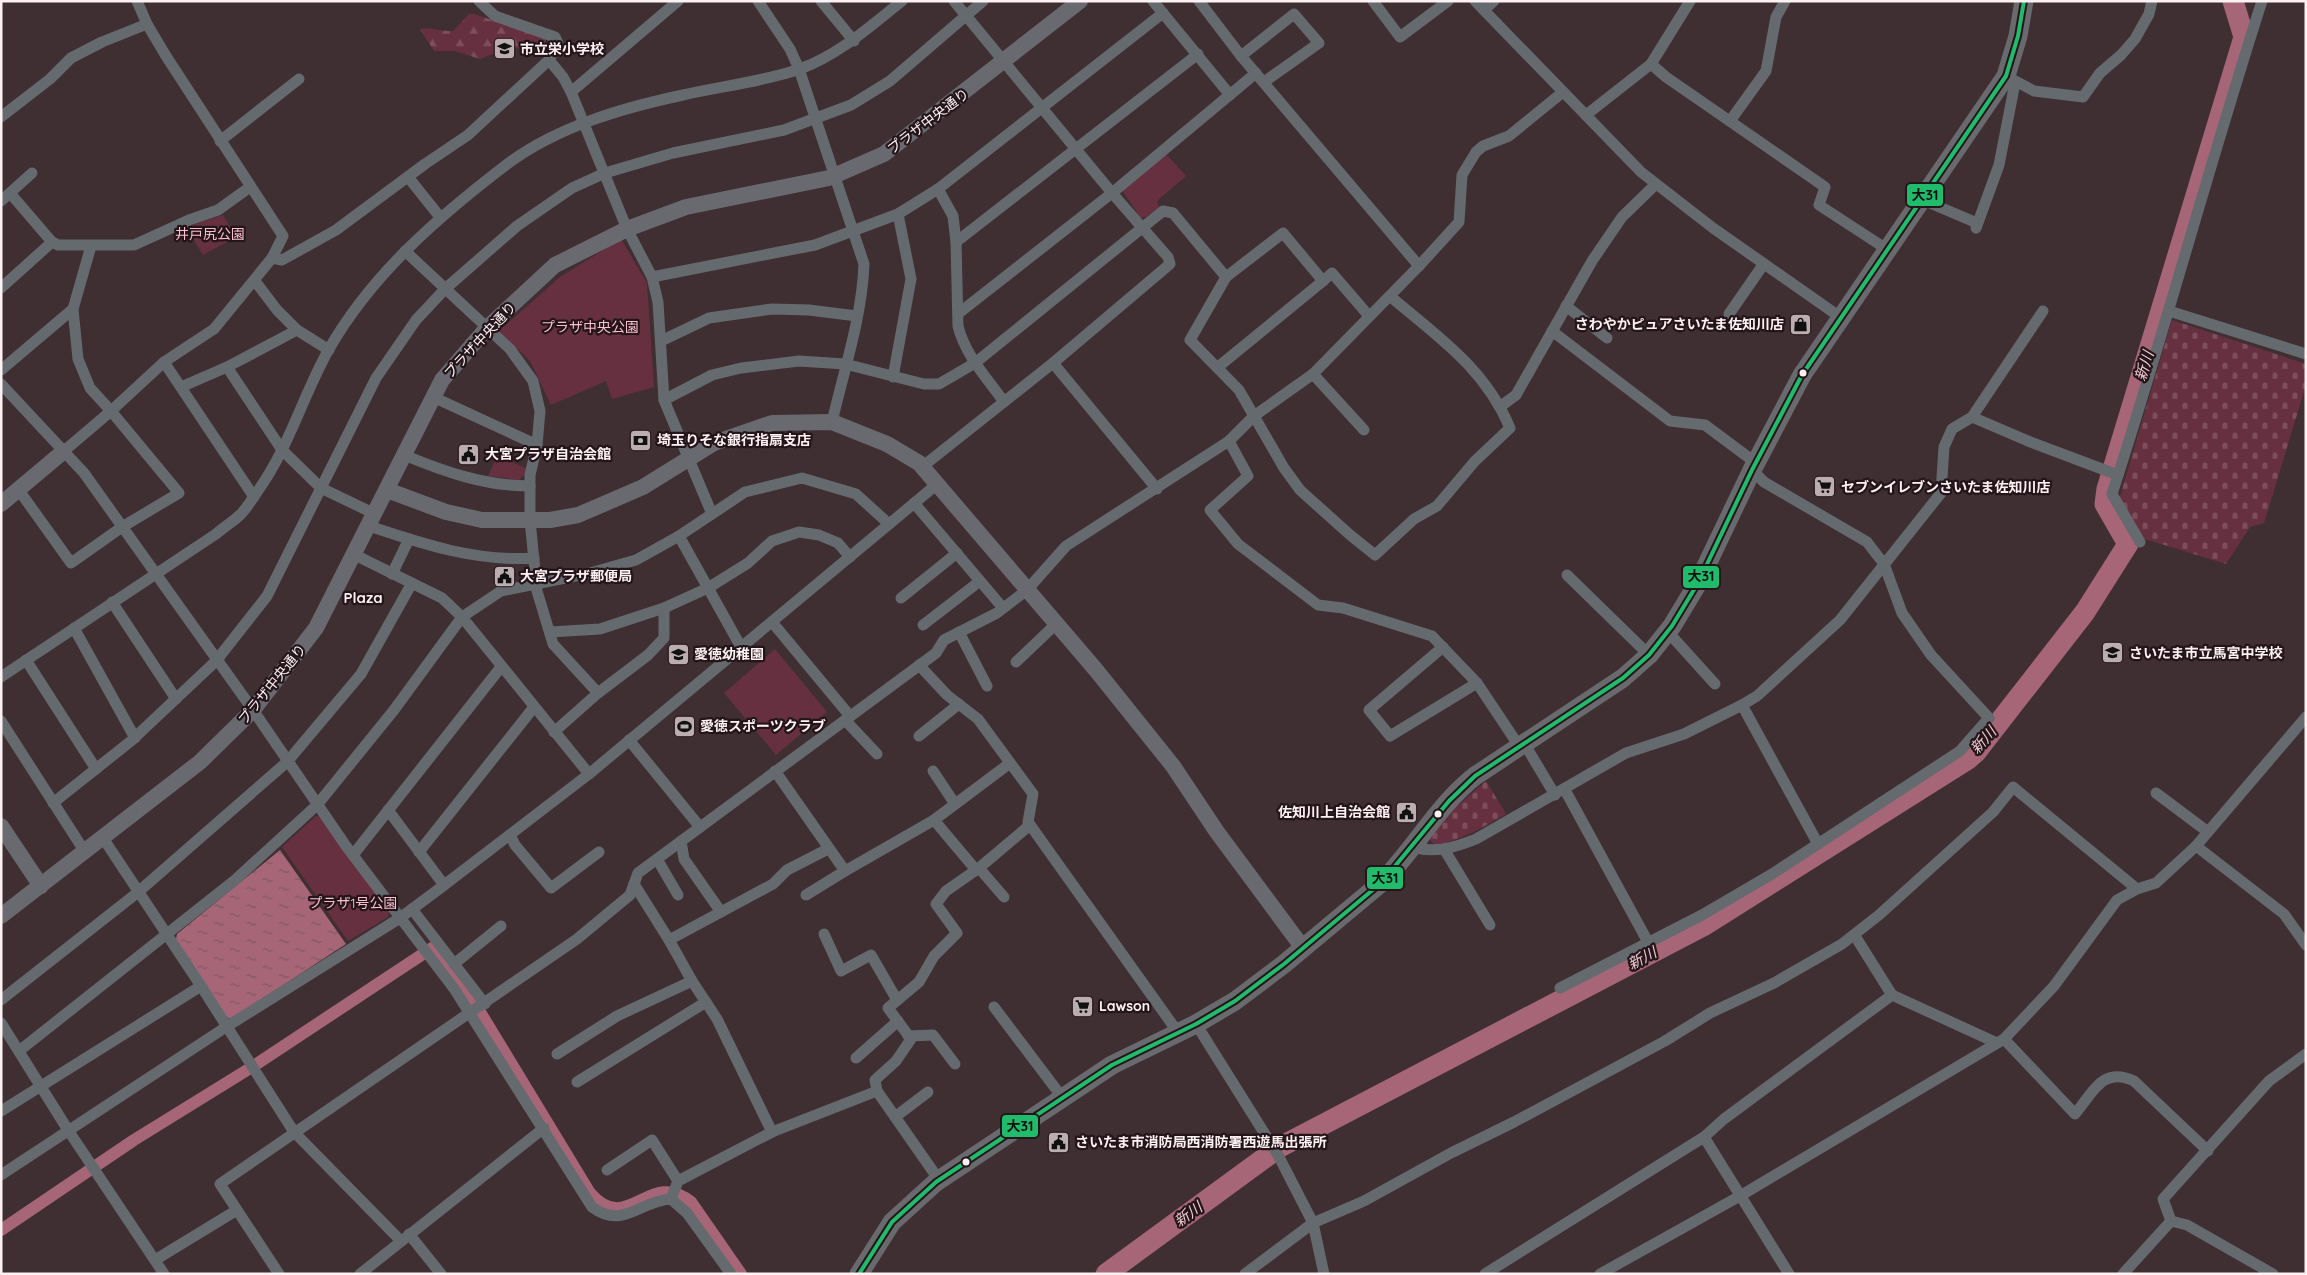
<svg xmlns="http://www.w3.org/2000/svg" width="2307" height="1275" font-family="Quicksand,'Noto Sans JP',sans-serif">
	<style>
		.forest { fill: url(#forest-firs) }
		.cemetery { fill: url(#cemetery-stones) }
		.park { fill: #673041 }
		.water { fill: url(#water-ripples) }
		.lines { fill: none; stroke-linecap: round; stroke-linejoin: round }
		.canal { stroke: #a76678; stroke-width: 12 }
		.river { stroke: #a76678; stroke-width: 21 }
		.street { stroke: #656a6e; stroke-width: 11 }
		.secondary { stroke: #696a6f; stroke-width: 16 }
		.primary { stroke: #686a6e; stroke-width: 19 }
		.bus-1-casing { stroke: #231519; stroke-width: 8 }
		.bus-1 { stroke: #20bc6c; stroke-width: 4 }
		.bus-dot { fill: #fef1f4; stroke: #231519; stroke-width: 2 }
		.labels { text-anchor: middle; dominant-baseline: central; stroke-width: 4.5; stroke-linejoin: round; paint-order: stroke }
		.poi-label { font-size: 14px; font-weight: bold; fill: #fef1f4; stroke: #231519; text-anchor: start }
		.street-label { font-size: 14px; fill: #fef1f4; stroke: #231519 }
		.park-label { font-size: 14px; fill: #fcbfce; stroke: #231519 }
		.water-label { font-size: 15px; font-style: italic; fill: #f3cad4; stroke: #231519 }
		.neighbourhood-label { font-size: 15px; font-weight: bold; fill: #fef1f4; stroke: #231519 }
		.line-badge { stroke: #231519; stroke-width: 2 }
		.pale-badge-label { font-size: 14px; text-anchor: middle; font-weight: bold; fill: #111 }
	</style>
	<defs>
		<pattern id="forest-firs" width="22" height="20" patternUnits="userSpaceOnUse" patternTransform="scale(1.25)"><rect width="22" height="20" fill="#673041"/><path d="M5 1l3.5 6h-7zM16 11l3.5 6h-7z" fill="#7e4e5d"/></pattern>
		<pattern id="cemetery-stones" width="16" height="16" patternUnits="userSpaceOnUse" patternTransform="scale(1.25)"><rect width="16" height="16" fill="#673041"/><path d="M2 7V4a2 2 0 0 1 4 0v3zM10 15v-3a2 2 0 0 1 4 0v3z" fill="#7e4e5d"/></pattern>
		<pattern id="water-ripples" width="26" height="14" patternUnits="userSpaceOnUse" patternTransform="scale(1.25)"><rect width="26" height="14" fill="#a76678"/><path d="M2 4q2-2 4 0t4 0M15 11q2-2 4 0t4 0" fill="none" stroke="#7e5863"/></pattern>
	</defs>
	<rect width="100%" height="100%" fill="#3f2e32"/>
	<!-- forest -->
	<path class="forest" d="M 469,14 L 474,14 L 545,37 L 546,42 L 543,46 L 502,50 L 480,59 L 455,51 L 434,51 L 420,29 C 430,26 442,32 453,31 Z"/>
	<!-- cemetery -->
	<g class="cemetery">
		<polygon points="2172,320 2306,364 2306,385 2264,523 2250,527 2226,564 2145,539 2118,503"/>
		<path d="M 1486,781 L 1506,814 C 1483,827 1461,841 1435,845 L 1429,839 L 1454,809 Z"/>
	</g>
	<!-- park -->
	<g class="park">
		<polygon points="1166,154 1186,176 1157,201 1159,207 1146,217 1140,217 1122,190"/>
		<polygon points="223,215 236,237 203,255 186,227"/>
		<polygon points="621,239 647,283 654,387 612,399 606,381 551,405 530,361 499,331 560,277"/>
		<polygon points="497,456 526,468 525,474 519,480 488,476"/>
		<polygon points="775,649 827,712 776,755 724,693"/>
		<polygon points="316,816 322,817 390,910 388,917 348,941 282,847"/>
	</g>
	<!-- water -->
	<polygon class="water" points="280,850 346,944 231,1019 226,1017 176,939 177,934"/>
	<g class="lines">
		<!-- canal -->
		<path class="canal" d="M 1,1230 L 134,1140 L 252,1067 L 432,948 L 477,1007 L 590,1193 C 628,1237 649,1168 691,1202 L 741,1274"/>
		<!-- river -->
		<g class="river">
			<polyline points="1278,1148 1703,926 1968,759 1976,752 2085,612 2128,544 2105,504 2107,489 2244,37 2233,1"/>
			<polyline points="1106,1274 1270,1154"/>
		</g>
		<!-- street -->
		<g class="street">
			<path d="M 758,1 L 790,49 L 799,69 L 864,264 C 862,317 844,370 832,422"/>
			<polyline points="821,1 854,41"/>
			<polyline points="1153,1 1230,95"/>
			<polyline points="1373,1 1400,37 1448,1"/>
			<polyline points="1475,1 1641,172 1713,228 1840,317"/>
			<polyline points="1484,10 1494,1"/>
			<polyline points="1241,56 1294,14 1319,43 1264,82"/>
			<polyline points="549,60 563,77 571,92 627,229 652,277 658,302 664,400 712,514"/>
			<polyline points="1651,64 1666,77 1825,187 1819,205 1888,250"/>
			<polyline points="2006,76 2034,91 2083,97 2100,73 2121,55 2135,39 2149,14 2152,1"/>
			<polyline points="571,92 678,1"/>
			<polyline points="1586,115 1651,64 1690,1"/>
			<polyline points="1,117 50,79 71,58 102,42 147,24"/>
			<polyline points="1730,121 1766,71 1776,17 1785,1"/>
			<polyline points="220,141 299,79"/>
			<polyline points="408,177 440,217"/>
			<path d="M 938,189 L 953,216 L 956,242 L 958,326 C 965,355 987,378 1004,402"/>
			<polyline points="10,193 52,242 58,245 134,245 189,220 218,210 250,187"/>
			<polyline points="1923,200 1977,223"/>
			<polyline points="1,201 32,173"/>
			<polyline points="1976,228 1999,165 2015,83"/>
			<polyline points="956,242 1198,54"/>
			<polyline points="405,251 510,349 533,381 540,411 537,445 530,475 530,520 537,591 553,644 598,693"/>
			<polyline points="272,258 282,260 336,230 425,164 468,135 549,60 558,43 555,37 495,16 479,1"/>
			<polyline points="1419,266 1459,222 1462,175 1476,152 1483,146 1509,136 1563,92"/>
			<polyline points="652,277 815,245 898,214 938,189 1163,13"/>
			<polyline points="255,281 277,310 297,330 329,350"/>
			<polyline points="1323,281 1332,273 1369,316"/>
			<polyline points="1,288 52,242"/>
			<polyline points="1566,306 1607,338"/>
			<polyline points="2169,311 2306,354"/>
			<polyline points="959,313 1112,193 1256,73"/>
			<polyline points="1729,314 1763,265"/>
			<polyline points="1552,331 1670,421 1705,425 1756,463"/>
			<polyline points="661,341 709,318 772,309 809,310 857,316"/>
			<polyline points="164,362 254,497"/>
			<polyline points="1053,363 1157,489"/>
			<polyline points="227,367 282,450 321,488 375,514"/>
			<polyline points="1218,367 1323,281 1283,233 1226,277"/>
			<polyline points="1,370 73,309"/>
			<polyline points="1313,374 1364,430"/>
			<polyline points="893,377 911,279 898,214"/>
			<path d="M 1,384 L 84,473 L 253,710 L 346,846 L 455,990 L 592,1207 C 623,1230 639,1201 671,1199 L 687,1213 L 731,1274"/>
			<polyline points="181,387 227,367 297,330"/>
			<polyline points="433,397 537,445"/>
			<path d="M 664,400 L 712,375 L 741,368 L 799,361 L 845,364 L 924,384 L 939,384 L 975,363 L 1163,211 L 1173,213 L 1226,277 L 1190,340 L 1239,390 L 1284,468 L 1300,490 L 1349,534 L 1375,555 L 1414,519 L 1437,506 L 1475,461 L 1510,428 C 1485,368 1438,337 1391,297"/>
			<polyline points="1501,406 1516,395 1592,261 1622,217 1656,184"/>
			<polyline points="1972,417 2028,441 2118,475"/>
			<polyline points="1229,441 1248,476 1210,510 1238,544 1318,605 1343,608 1432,636 1477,683 1519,746"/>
			<polyline points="64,451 111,411 90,388 78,359 73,309 91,246"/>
			<path d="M 404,455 C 445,472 485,486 530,486"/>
			<polyline points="922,467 1053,363 1170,264 1168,257 1112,193 954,1"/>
			<polyline points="18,489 71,563 122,527 179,493 111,411 164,362 214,329 272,258 283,236 166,56 147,24 137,1"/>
			<polyline points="914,503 1003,608"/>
			<path d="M 369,526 C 423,544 476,562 534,558"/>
			<polyline points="679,536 741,647"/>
			<path d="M 2140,542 L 2112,494 C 2165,331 2209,165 2262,1"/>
			<polyline points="355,555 442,598 462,617 589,774"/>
			<polyline points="392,574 409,539"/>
			<polyline points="1567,575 1649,655"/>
			<polyline points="901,598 957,553"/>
			<polyline points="112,602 176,699"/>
			<polyline points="772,622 850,716"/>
			<polyline points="923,625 980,581"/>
			<polyline points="74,628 135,738"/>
			<polyline points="550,632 600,629 664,608 708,588 748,563 772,541 799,532 819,535 838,543 850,557"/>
			<polyline points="959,632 987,686"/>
			<polyline points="1668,632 1715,684"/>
			<polyline points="1443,647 1369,710 1390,736 1477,683"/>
			<polyline points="26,660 96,769"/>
			<polyline points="1016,662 1056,624"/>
			<polyline points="919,665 947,695 978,719 1033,794 1028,822 1177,1031"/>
			<path d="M 1,677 L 216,534 C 224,527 234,521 241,514 C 247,508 252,499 257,492 C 289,448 303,395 329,349 C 372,274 438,217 506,165 C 556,127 622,108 683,95 C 722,86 762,82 800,69 C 840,54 869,27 902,1"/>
			<polyline points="1742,705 1818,844"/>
			<polyline points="845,720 877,754"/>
			<polyline points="1,721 85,852"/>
			<polyline points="554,732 598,693 648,655 664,638 664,608"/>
			<polyline points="919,736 959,704"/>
			<polyline points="629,740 700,827"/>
			<polyline points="1524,743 1555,795"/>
			<polyline points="775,771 845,871 934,820 1010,763"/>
			<polyline points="933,771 955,804"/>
			<polyline points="1565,790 1648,942"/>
			<polyline points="2156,793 2208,832"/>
			<polyline points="53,803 131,741 216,661 267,596 376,378 416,320 445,289 517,226 572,188 605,173 673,153 784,130 851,105 890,81 983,1"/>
			<polyline points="388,810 444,885"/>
			<polyline points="934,820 976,870"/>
			<polyline points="510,835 515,845 551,888 599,852"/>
			<polyline points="103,838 201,986 294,1132 401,1241"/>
			<polyline points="681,841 684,859 721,912"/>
			<polyline points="2196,846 2284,914 2306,945"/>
			<path d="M 1412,847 C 1435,854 1456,847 1476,839 L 1626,753 L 1684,734 L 1742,705 L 1757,696 L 1840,620 L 1941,493 L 1944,447 L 1952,429 L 1972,417 L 2043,311"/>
			<polyline points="1444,849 1490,925"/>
			<polyline points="419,852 534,707"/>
			<polyline points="353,855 501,667"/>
			<polyline points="657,859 678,895"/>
			<polyline points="979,868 1004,897"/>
			<polyline points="634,884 669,940 692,981 717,1019 772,1132"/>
			<polyline points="806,895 845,871"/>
			<polyline points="412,909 485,1004"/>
			<polyline points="824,934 841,971 871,955 897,1000"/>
			<polyline points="1855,936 1892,995 1997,1043"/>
			<polyline points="669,940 773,884 787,870 828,849"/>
			<polyline points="454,964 501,926"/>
			<polyline points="1560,988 1702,915 1772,874 1960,751 1989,718 1931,655 1902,613 1884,564 1867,542 1764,482 1752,470"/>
			<polyline points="1,1000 137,893 287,762 361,674 412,583"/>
			<polyline points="994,1007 1062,1097"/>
			<polyline points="1,1023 68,1130 164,1274"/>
			<polyline points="1196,1024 1278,1155 1313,1223 1324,1274"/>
			<polyline points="908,1036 933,1035 955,1064"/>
			<path d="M 2004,1039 L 2075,1114 C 2093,1093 2102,1066 2134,1081 L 2208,1151"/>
			<polyline points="19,1051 235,880 317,805 394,710 462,617 501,591 590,573 636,560 679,536 745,492 802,478 856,494 889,524"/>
			<polyline points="557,1054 617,1016 692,981"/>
			<polyline points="856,1058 898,1021"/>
			<polyline points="577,1082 706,1002"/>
			<polyline points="877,1091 875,1080 896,1061 911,1039 888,1008 919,982 934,956 957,933 936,904 946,891 979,868 1030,825"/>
			<polyline points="1,1111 201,986"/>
			<polyline points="895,1117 928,1092"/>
			<polyline points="1704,1137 1789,1274"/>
			<polyline points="607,1170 652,1140 678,1181"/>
			<polyline points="1,1175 226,1027 400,918 439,889 589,774 936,485"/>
			<polyline points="671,1199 678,1181 772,1132 877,1091 939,1180"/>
			<polyline points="2171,1221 2163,1199 2269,1081 2306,1054"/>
			<polyline points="2171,1221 2187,1225 2273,1274"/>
			<polyline points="409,1234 441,1274"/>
			<polyline points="155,1260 237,1210"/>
			<polyline points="279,1274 220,1184 577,939 630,895 638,873 936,653 944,640 997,613 1027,590 1066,546 1229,441 1254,416 1313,374 1419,266 1241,56 1199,1"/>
			<polyline points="360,1274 544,1128"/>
			<polyline points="1245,1274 1313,1223 1364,1201 1451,1153 1514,1122 1665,1041 1710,1013 1774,983 1842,944 1879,915 1993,812 2013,787 2137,889"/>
			<polyline points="1485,1274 1704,1137 1724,1119 1892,995"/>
			<polyline points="1600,1274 1740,1196 2004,1039 2054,986 2117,900 2137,889 2156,883 2196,846 2306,717"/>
			<polyline points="2123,1274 2171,1221"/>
		</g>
		<!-- secondary -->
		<g class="secondary">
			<polyline points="387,490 446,512 482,520 550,520 578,515 643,487 714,443 772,423 832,422 887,444 919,463 1096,670 1173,766 1217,832 1303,948"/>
			<polyline points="1,504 64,451"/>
			<polyline points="1,826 41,886"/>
			<polyline points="1,916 200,762 253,710 316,628 442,380 487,328 555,265 627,229 686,207 829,178 884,154 1080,1"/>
		</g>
		<!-- primary -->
		<path class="primary" d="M 859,1274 L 892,1222 L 936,1182 L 1112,1065 L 1196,1024 L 1235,1001 L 1284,964 L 1381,883 C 1415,849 1437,806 1475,776 L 1623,678 L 1649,655 L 1672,626 L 1698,583 L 1752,470 L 1802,375 L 2006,76 L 2018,36 L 2024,1"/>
		<defs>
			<polyline id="bus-1" points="859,1274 892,1222 936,1182 1112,1065 1196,1024 1235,1001 1284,964 1381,883 1449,801 1475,776 1623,678 1649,655 1672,626 1698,583 1752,470 1802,375 2006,76 2018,36 2024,1"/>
		</defs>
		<!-- bus-1 casing -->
		<use href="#bus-1" class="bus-1-casing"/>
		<!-- bus-1 -->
		<use href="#bus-1" class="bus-1"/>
	</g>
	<!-- icons -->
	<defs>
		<symbol id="school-square" viewBox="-11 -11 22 22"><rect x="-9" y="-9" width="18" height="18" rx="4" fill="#bbadb0" stroke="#231519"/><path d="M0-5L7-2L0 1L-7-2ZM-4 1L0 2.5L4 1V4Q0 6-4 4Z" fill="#111"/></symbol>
		<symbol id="shop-square" viewBox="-11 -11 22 22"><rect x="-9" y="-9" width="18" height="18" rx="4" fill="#bbadb0" stroke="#231519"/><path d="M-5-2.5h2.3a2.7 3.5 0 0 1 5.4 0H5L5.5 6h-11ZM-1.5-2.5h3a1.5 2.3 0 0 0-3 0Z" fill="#111"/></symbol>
		<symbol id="bank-square" viewBox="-11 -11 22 22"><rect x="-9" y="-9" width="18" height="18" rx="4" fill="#bbadb0" stroke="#231519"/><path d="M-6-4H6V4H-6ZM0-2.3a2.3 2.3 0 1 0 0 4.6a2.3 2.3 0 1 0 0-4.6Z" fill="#111"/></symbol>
		<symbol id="civic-square" viewBox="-11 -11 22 22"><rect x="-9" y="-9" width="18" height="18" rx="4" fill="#bbadb0" stroke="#231519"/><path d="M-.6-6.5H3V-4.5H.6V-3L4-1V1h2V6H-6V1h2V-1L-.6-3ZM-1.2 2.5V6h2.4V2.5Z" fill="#111"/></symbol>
		<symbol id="supermarket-square" viewBox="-11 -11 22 22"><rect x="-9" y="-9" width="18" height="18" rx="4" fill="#bbadb0" stroke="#231519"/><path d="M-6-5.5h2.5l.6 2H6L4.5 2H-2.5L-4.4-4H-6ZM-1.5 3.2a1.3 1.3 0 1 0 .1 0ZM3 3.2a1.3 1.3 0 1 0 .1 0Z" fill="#111"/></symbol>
		<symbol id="stadium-square" viewBox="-11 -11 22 22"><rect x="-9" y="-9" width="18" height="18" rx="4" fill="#bbadb0" stroke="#231519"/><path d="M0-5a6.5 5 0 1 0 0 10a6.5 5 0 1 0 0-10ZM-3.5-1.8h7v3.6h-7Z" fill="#111"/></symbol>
	</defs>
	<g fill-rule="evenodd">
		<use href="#school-square" x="492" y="36" width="25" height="25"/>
		<use href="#shop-square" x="1788" y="312" width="25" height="25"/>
		<use href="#bank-square" x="628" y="428" width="25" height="25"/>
		<use href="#civic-square" x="456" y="442" width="25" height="25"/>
		<use href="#supermarket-square" x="1812" y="474" width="25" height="25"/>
		<use href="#civic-square" x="492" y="564" width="25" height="25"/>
		<use href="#school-square" x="2100" y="640" width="25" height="25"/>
		<use href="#school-square" x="666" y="642" width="25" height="25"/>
		<use href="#stadium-square" x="672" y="714" width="25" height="25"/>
		<use href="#civic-square" x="1394" y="800" width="25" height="25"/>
		<use href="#supermarket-square" x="1070" y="994" width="25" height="25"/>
		<use href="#civic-square" x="1046" y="1130" width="25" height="25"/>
	</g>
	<!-- markers -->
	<g class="bus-dot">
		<circle cx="1803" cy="373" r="4.5"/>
		<circle cx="1438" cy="814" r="4.5"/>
		<circle cx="966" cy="1162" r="4.5"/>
	</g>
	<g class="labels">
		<!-- poi labels -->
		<g class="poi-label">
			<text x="520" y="49">市立栄小学校</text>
			<text x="1784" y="324" text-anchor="end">さわやかピュアさいたま佐知川店</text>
			<text x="657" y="440">埼玉りそな銀行指扇支店</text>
			<text x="485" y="454">大宮プラザ自治会館</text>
			<text x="1841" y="487">セブンイレブンさいたま佐知川店</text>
			<text x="520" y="576">大宮プラザ郵便局</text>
			<text x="2129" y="653">さいたま市立馬宮中学校</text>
			<text x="694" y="654">愛徳幼稚園</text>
			<text x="700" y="726">愛徳スポーツクラブ</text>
			<text x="1390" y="812" text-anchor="end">佐知川上自治会館</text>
			<text x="1099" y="1006">Lawson</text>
			<text x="1075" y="1142">さいたま市消防局西消防署西遊馬出張所</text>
		</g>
		<!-- street labels -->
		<g class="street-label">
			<text transform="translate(928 121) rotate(-37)">プラザ中央通り</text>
			<text transform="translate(480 340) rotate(-47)">プラザ中央通り</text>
			<text transform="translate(272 684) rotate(-51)">プラザ中央通り</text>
		</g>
		<!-- park labels -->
		<g class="park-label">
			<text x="210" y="234">井戸尻公園</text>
			<text x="590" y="327">プラザ中央公園</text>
			<text x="353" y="903">プラザ1号公園</text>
		</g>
		<!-- water labels -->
		<g class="water-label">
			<text transform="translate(2144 366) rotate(-73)">新川</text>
			<text transform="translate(1983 740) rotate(-48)">新川</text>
			<text transform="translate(1642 958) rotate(-28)">新川</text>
			<text transform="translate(1188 1214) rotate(-36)">新川</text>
		</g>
		<!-- neighbourhood labels -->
		<g class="neighbourhood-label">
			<text x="363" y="597">Plaza</text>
		</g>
	</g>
	<g class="line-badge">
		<rect x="1906" y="183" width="38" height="24" rx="5" fill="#20bc6c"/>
		<rect x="1682" y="565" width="38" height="24" rx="5" fill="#20bc6c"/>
		<rect x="1366" y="866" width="38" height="24" rx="5" fill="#20bc6c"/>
		<rect x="1001" y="1114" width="38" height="24" rx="5" fill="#20bc6c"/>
	</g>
	<g class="pale-badge-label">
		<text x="1925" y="200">大31</text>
		<text x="1701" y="581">大31</text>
		<text x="1385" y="883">大31</text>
		<text x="1020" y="1131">大31</text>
	</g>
	<!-- border -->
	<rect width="2307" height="1275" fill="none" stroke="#fef1f4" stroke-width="5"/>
</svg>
